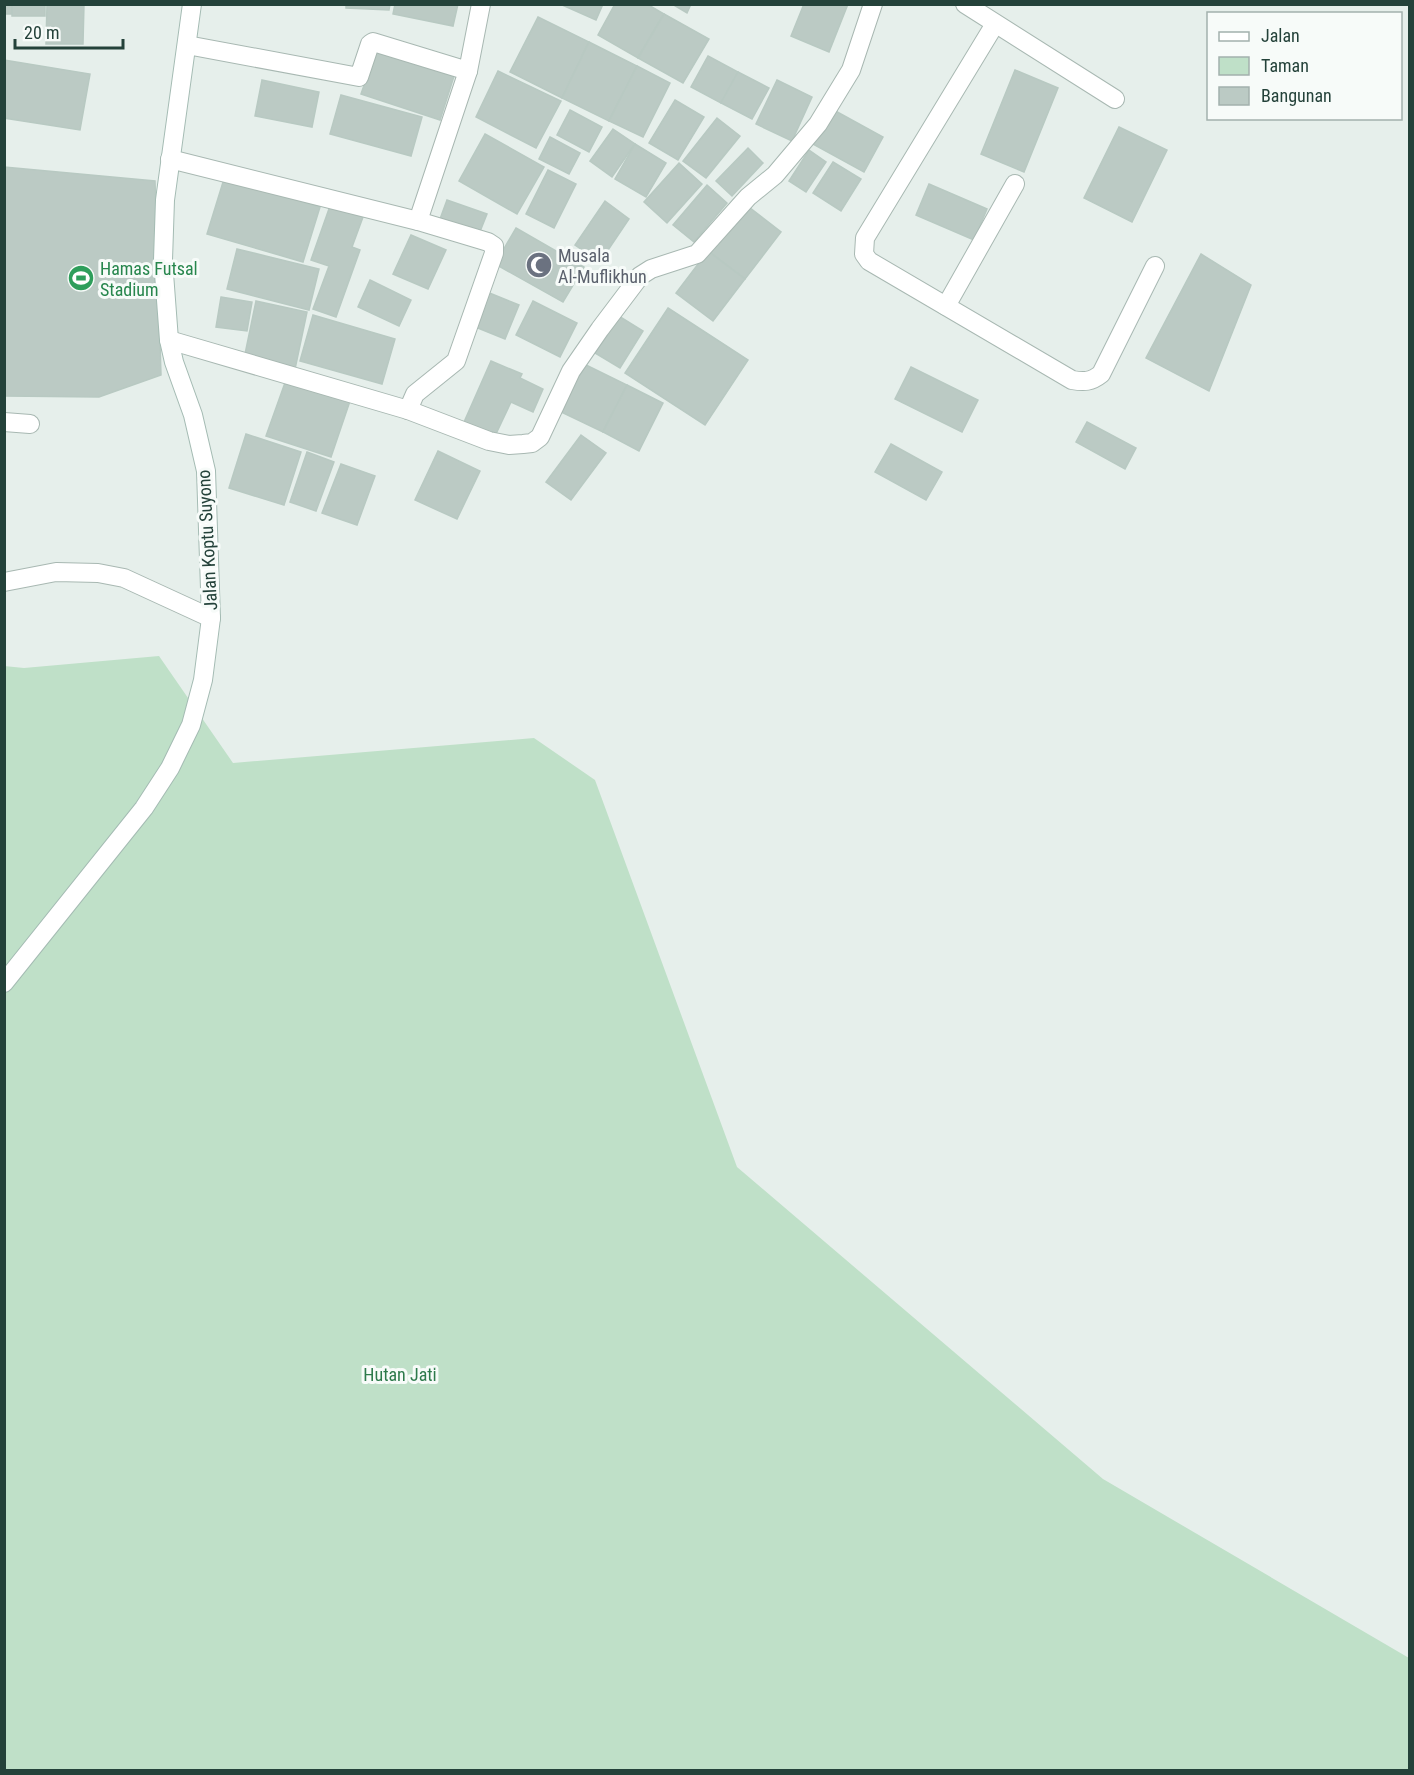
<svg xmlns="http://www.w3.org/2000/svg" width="1414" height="1775" font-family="'Roboto Condensed',sans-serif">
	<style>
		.green { fill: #bfe0c8 }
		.building { fill: #bbcac4; stroke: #b8c9c2; stroke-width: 1.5 }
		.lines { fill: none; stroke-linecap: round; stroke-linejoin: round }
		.minor-casing { stroke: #a8b8b2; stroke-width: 20 }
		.secondary-casing { stroke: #a4bbb3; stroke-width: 20 }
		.minor { stroke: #fff; stroke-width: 18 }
		.secondary { stroke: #fff; stroke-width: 18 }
		.labels { text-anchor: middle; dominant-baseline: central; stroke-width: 6; stroke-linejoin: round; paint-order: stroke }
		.worship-label { font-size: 18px; fill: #5b616d; stroke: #f7fbf9; text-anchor: start }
		.leisure-label { font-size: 18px; fill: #27864d; stroke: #f7fbf9; text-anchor: start }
		.street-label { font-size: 18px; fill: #24423a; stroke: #f7fbf9 }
		.park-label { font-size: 18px; fill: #2d7a4b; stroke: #f7fbf9 }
	</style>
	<rect width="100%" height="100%" fill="#e6efeb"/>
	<!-- green -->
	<polygon class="green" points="159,656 233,763 534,738 595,780 737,1167 1103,1479 1409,1658 1409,1770 5,1770 4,666 24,668"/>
	<!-- building -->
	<g class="building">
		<rect x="4" y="4" width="8" height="10"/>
		<rect x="12" y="4" width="33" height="12"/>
		<polygon points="47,4 84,4 83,44 46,44"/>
		<polygon points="346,4 390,4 389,10 346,8"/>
		<polygon points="395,4 458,4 453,26 393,14"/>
		<polygon points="560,4 603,4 596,20"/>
		<polygon points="615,4 647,4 664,14 638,58 598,35"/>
		<polygon points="672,4 691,4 687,13"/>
		<polygon points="804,4 848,4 829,52 791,36"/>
		<polygon points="664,14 709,39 683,83 638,58"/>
		<polygon points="538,17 589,42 562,98 510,72"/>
		<polygon points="589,42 637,66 609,121 562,98"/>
		<polygon points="377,48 455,73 440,120 361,94"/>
		<polygon points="708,56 738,72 721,103 691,87"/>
		<polygon points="4,60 90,74 80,130 4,118"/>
		<polygon points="637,66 670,83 643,137 609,121"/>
		<polygon points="1015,70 1058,88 1024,172 981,154"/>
		<polygon points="498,71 561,101 536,148 476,117"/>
		<polygon points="738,72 769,88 752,119 721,103"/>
		<polygon points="262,80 319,92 312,127 255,116"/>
		<polygon points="777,80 812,97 792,141 756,124"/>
		<polygon points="341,95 422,117 411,156 330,134"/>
		<polygon points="675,100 704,117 678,160 649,143"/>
		<polygon points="830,108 883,137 864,172 811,143"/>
		<polygon points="570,110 602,127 589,152 557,135"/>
		<polygon points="717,118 740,136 706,178 683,161"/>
		<polygon points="1119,127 1167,150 1132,222 1084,198"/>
		<polygon points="613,129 635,144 612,177 590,161"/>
		<polygon points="485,134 544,167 517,214 459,181"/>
		<polygon points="550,137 580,153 569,174 539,159"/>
		<polygon points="635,144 666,163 646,197 615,179"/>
		<polygon points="748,148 763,163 732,196 716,181"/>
		<polygon points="809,150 826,162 806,192 789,181"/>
		<polygon points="833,162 861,179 841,211 813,193"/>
		<polygon points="679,163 702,184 667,223 644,202"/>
		<polygon points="4,167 155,181 161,375 99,397 4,396"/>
		<polygon points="548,170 576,184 554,228 526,214"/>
		<polygon points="224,179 320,207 303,262 207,234"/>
		<polygon points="929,184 987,209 974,240 916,215"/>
		<polygon points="707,185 727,203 694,242 673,225"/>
		<polygon points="447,200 487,214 479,234 440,219"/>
		<polygon points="605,201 629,219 600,262 575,245"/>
		<polygon points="745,204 781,232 745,279 708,251"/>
		<polygon points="330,206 363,217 352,247 360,250 336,317 313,309 329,266 311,260"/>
		<polygon points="516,228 584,267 563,302 495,264"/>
		<polygon points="411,235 446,250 428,289 393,274"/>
		<polygon points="237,249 319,269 309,310 227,289"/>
		<polygon points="708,251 745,279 713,321 676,293"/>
		<polygon points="1201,254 1251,285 1209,391 1146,358"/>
		<polygon points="370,280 411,300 399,326 358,307"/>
		<polygon points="487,292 519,305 505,339 473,326"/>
		<polygon points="221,297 252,302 247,331 216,327"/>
		<polygon points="256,301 307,312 295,369 244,359"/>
		<polygon points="533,301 577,323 560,357 516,335"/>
		<polygon points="668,308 748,360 705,425 625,373"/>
		<polygon points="313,315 395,339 382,384 300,361"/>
		<polygon points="617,315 643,331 620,368 595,353"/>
		<polygon points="491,361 522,374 520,378 543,389 533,412 511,402 495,436 464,422"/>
		<polygon points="584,364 627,385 603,432 561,412"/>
		<polygon points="911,367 978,400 962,432 895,399"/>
		<polygon points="286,380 350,401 331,457 266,436"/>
		<polygon points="627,385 663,403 639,451 603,432"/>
		<polygon points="1087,422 1136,448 1125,469 1076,442"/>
		<polygon points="246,434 301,452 284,505 229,488"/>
		<polygon points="581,435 606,453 571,500 546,482"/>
		<polygon points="891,444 942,472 926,500 875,472"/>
		<polygon points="438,451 480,471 457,519 415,500"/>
		<polygon points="307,452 334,462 316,511 290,502"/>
		<polygon points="341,464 375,476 357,525 322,513"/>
	</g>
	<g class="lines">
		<defs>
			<g id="minor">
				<polyline points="965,4 1115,99"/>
				<path d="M 995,24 L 865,238 L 864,254 L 869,261 L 1072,380 C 1084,382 1091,382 1101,374 L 1155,266"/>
				<polyline points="187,45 359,77 370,44 373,42 468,71"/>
				<polyline points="170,159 418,221 468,71 481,4"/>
				<polyline points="946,306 1015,184"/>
				<polyline points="169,340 408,410 489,441 509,445 523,444 532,443 540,437 571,371 600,329 640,276 651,269 697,254 748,197 775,175 818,124 851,70 873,4"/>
				<polyline points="408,410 415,394 456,361 494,253 494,246 488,242 418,221"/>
				<polyline points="4,422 30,424"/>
				<polyline points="4,582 56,572 98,573 124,578 211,618"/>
			</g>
			<polyline id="secondary" points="4,983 144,808 170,768 191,725 203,680 211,618 206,471 193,415 174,362 169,340 163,260 165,200 192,4"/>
		</defs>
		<!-- minor casing -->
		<use href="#minor" class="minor-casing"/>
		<!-- secondary casing -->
		<use href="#secondary" class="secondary-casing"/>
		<!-- minor -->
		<use href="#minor" class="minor"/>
		<!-- secondary -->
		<use href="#secondary" class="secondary"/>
	</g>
	<!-- icons -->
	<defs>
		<symbol id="mosque-disc" viewBox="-11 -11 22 22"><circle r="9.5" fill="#6b7280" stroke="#f7fbf9"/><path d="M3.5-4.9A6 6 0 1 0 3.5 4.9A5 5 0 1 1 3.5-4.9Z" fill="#fff"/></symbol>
		<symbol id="stadium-disc" viewBox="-11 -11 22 22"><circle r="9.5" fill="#2e9e5b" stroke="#f7fbf9"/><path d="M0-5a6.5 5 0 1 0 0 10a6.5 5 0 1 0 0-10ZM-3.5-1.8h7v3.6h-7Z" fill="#fff"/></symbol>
	</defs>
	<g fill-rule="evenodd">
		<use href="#mosque-disc" x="524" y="250" width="30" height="30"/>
		<use href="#stadium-disc" x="66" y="263" width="30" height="30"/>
	</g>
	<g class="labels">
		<!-- worship labels -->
		<g class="worship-label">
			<text x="558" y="255">Musala<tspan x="558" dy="21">Al-Muflikhun</tspan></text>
		</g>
		<!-- leisure labels -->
		<g class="leisure-label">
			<text x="100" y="268">Hamas Futsal<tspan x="100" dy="21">Stadium</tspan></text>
		</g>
		<!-- street labels -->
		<g class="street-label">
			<text transform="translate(207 540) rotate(-93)">Jalan Koptu Suyono</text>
		</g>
		<!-- park labels -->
		<g class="park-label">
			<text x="400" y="1374">Hutan Jati</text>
		</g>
	</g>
	<!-- border -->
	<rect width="1414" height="1775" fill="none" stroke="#24423a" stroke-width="12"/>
	<!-- legend -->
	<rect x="1207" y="12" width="195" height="108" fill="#f7fbf9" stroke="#a3b1ad" stroke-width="1.5"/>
	<rect x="1219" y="32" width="30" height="9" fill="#ffffff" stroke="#a3b1ad" stroke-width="1.5"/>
	<text x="1261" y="42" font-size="18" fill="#24423a">Jalan</text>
	<rect x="1219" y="57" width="30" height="18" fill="#bfe0c8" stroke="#a3b1ad" stroke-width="1.5"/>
	<text x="1261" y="72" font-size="18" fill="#24423a">Taman</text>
	<rect x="1219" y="87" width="30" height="18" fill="#bbcac4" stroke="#a3b1ad" stroke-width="1.5"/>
	<text x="1261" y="102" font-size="18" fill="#24423a">Bangunan</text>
	<!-- scale -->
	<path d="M15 39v9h108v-9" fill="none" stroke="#24423a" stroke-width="3"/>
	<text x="24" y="39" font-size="18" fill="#24423a" stroke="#f7fbf9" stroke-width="4.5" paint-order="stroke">20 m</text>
</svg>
